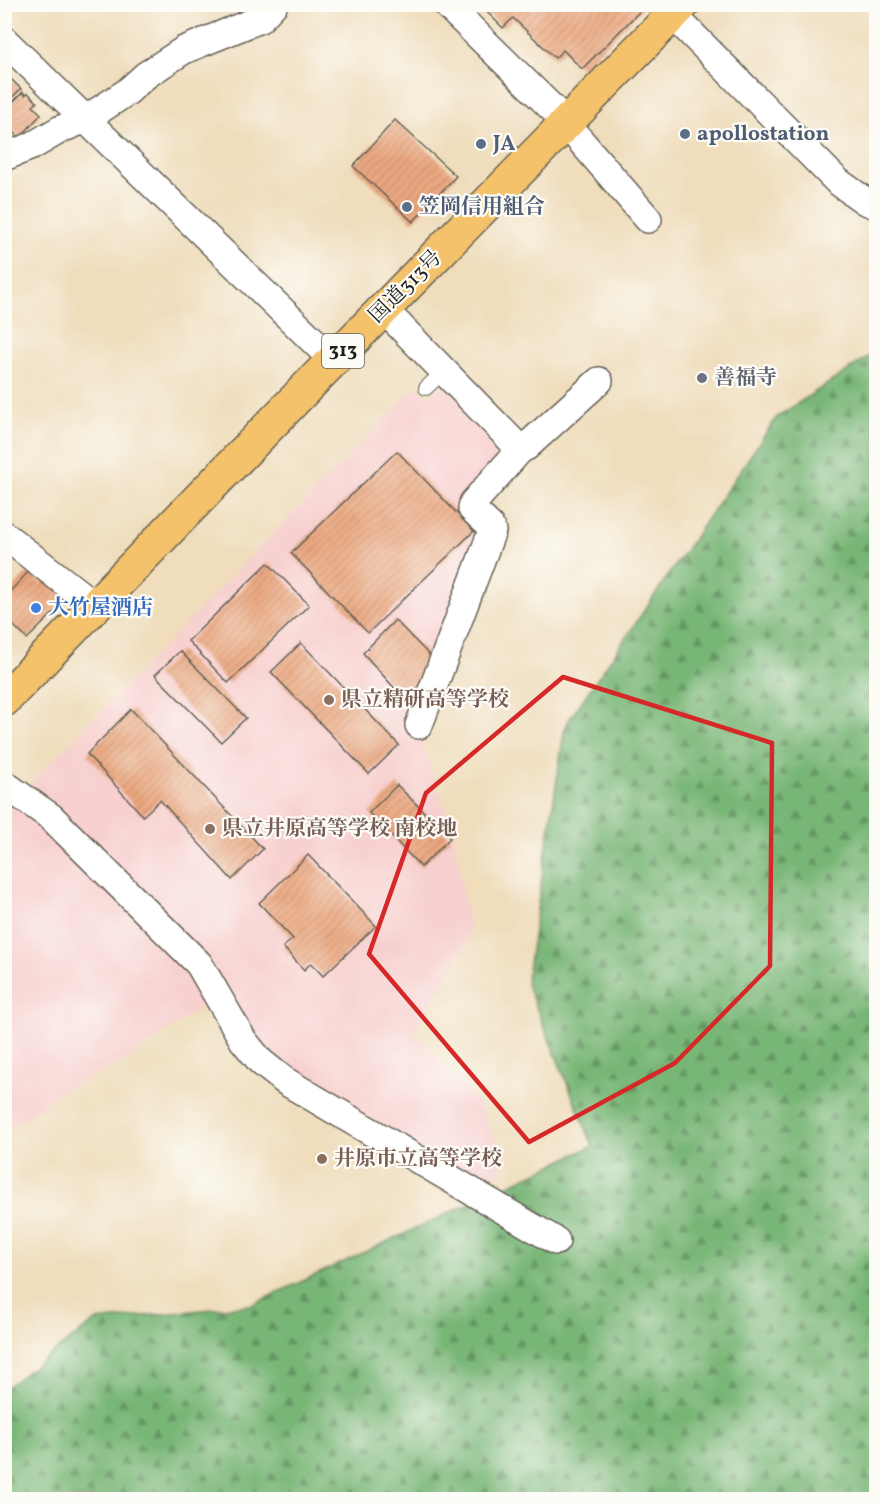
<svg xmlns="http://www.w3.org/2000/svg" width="881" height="1504" font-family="Vollkorn,'Noto Serif JP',serif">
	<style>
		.built { fill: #f7d0cf }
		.forest { fill: url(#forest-firs); stroke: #4a6949; stroke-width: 1.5 }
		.building { fill: url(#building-hatch) }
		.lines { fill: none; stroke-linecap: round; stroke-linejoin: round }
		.service-casing { stroke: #666054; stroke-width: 16 }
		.minor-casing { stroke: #666054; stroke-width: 30 }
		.trunk-casing { stroke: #666054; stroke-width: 36 }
		.service { stroke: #fff; stroke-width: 14 }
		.minor { stroke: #fff; stroke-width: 27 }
		.trunk { stroke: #f3c26a; stroke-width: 33 }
		.marked { fill: none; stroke: #d62828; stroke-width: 4.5; stroke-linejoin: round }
		.service-dot { fill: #5c6f8a; stroke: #fdfcf7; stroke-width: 2 }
		.worship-dot { fill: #6b7280; stroke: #fdfcf7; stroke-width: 2 }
		.shop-dot { fill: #3f7fe0; stroke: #fdfcf7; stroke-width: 2 }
		.education-dot { fill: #8d6e63; stroke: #fdfcf7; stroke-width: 2 }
		.labels { text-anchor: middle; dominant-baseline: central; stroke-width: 4.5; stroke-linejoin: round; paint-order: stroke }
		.shield { fill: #fdfcf7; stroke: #605f5e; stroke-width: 1.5 }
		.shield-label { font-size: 20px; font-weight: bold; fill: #1c1c1c }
		.service-label { font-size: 21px; font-weight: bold; fill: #4e5e75; stroke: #fdfcf7; text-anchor: start }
		.street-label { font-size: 21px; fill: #1c1c1c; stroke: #fdfcf7 }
		.worship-label { font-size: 21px; font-weight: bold; fill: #5b616d; stroke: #fdfcf7; text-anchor: start }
		.shop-label { font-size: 21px; font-weight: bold; fill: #366cbe; stroke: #fdfcf7; text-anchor: start }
		.education-label { font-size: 21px; font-weight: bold; fill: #785e54; stroke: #fdfcf7; text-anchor: start }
	</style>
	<defs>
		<pattern id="forest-firs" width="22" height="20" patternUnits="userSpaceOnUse" patternTransform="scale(1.5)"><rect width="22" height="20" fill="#78b676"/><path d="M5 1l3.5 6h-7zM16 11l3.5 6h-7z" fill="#629360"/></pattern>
		<pattern id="building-hatch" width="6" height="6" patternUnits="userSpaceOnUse" patternTransform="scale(1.5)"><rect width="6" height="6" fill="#eba880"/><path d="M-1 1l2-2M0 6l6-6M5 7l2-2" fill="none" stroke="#c9906e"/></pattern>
	</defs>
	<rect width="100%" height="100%" fill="#fdfcf7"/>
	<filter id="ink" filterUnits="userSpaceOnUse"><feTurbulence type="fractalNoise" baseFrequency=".0167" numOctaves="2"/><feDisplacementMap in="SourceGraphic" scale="12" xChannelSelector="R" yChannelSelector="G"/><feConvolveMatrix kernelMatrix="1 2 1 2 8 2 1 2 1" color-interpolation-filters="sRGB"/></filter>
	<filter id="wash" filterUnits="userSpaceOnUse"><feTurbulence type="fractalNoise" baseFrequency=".008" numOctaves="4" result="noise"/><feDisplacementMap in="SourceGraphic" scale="24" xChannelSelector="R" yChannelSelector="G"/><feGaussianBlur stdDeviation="1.35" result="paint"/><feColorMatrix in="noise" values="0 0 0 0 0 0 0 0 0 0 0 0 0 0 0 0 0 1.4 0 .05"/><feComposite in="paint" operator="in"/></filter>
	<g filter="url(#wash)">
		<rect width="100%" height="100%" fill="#efddbc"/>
		<!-- built -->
		<g class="built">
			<polygon points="443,384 509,449 460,507 485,530 415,724 452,828 471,937 413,1032 477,1101 506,1164 489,1189 291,1077 25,789 416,387 428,396"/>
			<polygon points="4,794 123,895 211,999 130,1058 61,1092 26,1118 5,1130"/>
		</g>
		<!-- forest -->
		<polygon class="forest" points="876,352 876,1499 5,1499 4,1389 96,1321 251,1305 593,1146 526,983 565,726 777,417"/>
		<g id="blocks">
			<!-- building -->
			<g class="building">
				<polygon points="479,4 647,4 582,69 563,50 555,58 513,18 503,28"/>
				<polygon points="4,72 21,89 4,105"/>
				<polygon points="23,92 25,95 28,93 37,102 33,106 41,114 20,138 4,123 4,111"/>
				<polygon points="395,120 456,176 413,222 353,166"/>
				<polygon points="397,451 474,531 368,633 291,553"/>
				<polygon points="268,563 309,605 228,683 188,641"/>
				<polygon points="29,571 42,583 46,577 67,600 27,639 4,616 4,598"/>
				<polygon points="395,620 435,661 426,687 413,700 402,690 398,692 363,653"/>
				<polygon points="301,643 399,745 369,774 271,672"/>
				<polygon points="180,651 246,718 221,742 155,675"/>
				<polygon points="131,709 263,849 232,880 160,800 143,816 87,754"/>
				<polygon points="397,785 450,838 421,867 369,813"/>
				<polygon points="308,855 376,926 323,976 311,963 304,970 283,947 293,939 259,903"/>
			</g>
		</g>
	</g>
	<g filter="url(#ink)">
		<use href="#blocks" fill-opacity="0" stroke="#666054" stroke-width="1.5"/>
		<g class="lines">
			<defs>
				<polyline id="service" points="426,388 444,371"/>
				<g id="minor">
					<polyline points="446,4 555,111 648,219"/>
					<polyline points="673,15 837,181 865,201 876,205"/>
					<polyline points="4,40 333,360"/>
					<polyline points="4,157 32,146 61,129 86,119 127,92 146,75 184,50 260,19 274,4"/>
					<polyline points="382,311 396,322 518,447 519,451 473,503 472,509 490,526 492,531 419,725"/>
					<polyline points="519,449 526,447 599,381"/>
					<polyline points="4,535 95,606"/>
					<polyline points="4,784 51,817 199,964 243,1040 261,1062 285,1081 556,1241"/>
				</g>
				<polyline id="trunk" points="4,700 310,384 683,4"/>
			</defs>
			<!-- service casing -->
			<use href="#service" class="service-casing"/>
			<!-- minor casing -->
			<use href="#minor" class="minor-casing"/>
			<!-- trunk casing -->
			<use href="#trunk" class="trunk-casing"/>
			<!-- service -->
			<use href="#service" class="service"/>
			<!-- minor -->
			<use href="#minor" class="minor"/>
			<!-- trunk -->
			<use href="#trunk" class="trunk"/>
		</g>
	</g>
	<!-- marked area -->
	<path class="marked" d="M 563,677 L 772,743 L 770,966 L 675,1063 L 529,1142 L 369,954 L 426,793 Z"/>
	<!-- markers -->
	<g class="service-dot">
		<circle cx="685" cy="134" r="6"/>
		<circle cx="481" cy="144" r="6"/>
		<circle cx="407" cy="207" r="6"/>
	</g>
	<circle class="worship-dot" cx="702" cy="378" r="6"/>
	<circle class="shop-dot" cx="36" cy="608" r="6"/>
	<g class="education-dot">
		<circle cx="329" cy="700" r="6"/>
		<circle cx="210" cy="829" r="6"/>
		<circle cx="322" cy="1159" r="6"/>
	</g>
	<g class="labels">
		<!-- shield labels -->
		<rect class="shield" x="322" y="334" width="42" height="34" rx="4.5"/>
		<g class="shield-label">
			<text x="343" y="351">313</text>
		</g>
		<!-- service labels -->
		<g class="service-label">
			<text x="697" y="134">apollostation</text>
			<text x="493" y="144">JA</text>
			<text x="419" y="207">笠岡信用組合</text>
		</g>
		<!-- street labels -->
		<g class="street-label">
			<text transform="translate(406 287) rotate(-45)">国道313号</text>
		</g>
		<!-- worship labels -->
		<g class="worship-label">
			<text x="714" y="378">善福寺</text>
		</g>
		<!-- shop labels -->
		<g class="shop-label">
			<text x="48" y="608">大竹屋酒店</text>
		</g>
		<!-- education labels -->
		<g class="education-label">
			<text x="341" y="700">県立精研高等学校</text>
			<text x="222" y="829">県立井原高等学校 南校地</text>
			<text x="334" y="1159">井原市立高等学校</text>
		</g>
	</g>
	<!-- margin -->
	<rect width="881" height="1504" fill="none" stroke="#fdfcf7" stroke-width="24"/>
</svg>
